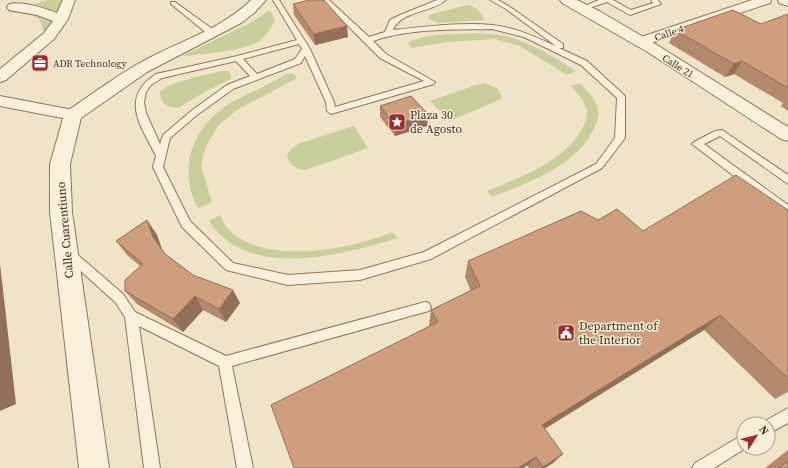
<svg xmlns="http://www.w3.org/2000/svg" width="788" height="468" font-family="'Source Serif 4',serif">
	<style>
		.green { fill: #c9cf9b }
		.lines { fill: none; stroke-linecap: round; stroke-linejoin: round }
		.service-casing { stroke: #8d765c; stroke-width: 2 }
		.minor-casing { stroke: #8d765c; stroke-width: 2 }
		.tertiary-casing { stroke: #8d765c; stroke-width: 2 }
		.service { fill: #faf1dc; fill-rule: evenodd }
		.minor { fill: #faf1dc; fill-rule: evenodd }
		.tertiary { fill: #faf1dc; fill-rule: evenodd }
		.wall { fill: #b2896c }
		.shaded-wall { fill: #916f58 }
		.building { fill: #cf9f7d; stroke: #916f58 }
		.labels { text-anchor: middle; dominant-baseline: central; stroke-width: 3; stroke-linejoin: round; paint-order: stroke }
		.far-street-label { font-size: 10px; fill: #3d2e20; stroke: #f7eed8 }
		.far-poi-label { font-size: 10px; fill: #3d2e20; stroke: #f7eed8; text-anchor: start }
		.poi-label { font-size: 12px; fill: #3d2e20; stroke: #f7eed8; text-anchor: start }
		.street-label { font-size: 12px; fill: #3d2e20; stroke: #f7eed8 }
	</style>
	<rect width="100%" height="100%" fill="#f0e4c8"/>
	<!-- green -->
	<g class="green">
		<polygon points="48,0 64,0 58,22 44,32 40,20 25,12 6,13"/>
		<path d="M 467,5 C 476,6 481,12 484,20 L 438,23 L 429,19 L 428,16 L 432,14 Z"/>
		<path d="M 270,10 L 275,21 C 271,27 267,34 262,39 C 251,50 199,55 182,56 L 252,22 Z"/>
		<path d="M 477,33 C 486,34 496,34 505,36 C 531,42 554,57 576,71 L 567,75 L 520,46 L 495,39 L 447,42 L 411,48 L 408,43 C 428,32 455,35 477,33 Z"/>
		<path d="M 222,71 L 227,71 L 231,74 L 231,79 L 208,90 L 178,108 C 167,108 160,103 160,92 C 169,82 207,74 222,71 Z"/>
		<path d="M 286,74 L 294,74 L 297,78 L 237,110 L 219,125 L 206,146 L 201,166 L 212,202 L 198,208 C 177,170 192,127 229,104 C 247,93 268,86 286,74 Z"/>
		<polygon points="485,83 498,89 502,97 499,100 450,121 430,101 479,84"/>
		<path d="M 580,83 C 587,91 597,100 598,111 C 600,117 596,123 594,128 C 577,167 528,182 492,197 L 487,191 C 522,176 556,166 579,134 C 582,129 587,120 587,114 C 587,103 578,94 571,86 Z"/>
		<path d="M 354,126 L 368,148 L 305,170 C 295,169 289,165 287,155 L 290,150 L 298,144 Z"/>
		<path d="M 220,215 C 223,220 225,227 230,231 C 266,265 351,250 392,232 L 398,238 C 342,255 247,281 209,221 Z"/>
	</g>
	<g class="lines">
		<defs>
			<g id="service">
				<path d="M 273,0 L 279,0 L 310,49 L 334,102 L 335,107 L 424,81 L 380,58 L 322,0 L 329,0 L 369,37 L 385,32 L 390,20 L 400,15 L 437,0 L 446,0 C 431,13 402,10 393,30 C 423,27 461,22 492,25 C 514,27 535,37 556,46 L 506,9 L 490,0 L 498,0 L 510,7 L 563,44 L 563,48 L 559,48 L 587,61 L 624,95 L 625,97 L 625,138 L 602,168 L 431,259 L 360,280 L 288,285 L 226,270 L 182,227 L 153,167 L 156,156 C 141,126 119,98 156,74 L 237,56 L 297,40 ZM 492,29 L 524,37 L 581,65 L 617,98 L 615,138 L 596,164 L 424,252 L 360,270 L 288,275 L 233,263 L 190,221 L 163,167 L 170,138 L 197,115 L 233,89 L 301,63 L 305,56 L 326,102 L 327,111 L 331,114 L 434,84 L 435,82 L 386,54 L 373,41 C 410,28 453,30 492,29 ZM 299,44 L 302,49 L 295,59 L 257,74 L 243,59 ZM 236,61 L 250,76 L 227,85 L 191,111 L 163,135 L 160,144 L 146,113 L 144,102 L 146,92 L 151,85 L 162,78 Z"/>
				<polygon points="599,0 613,0 631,10 653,3 651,0 658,0 661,4 630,15 607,2 583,10 580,8"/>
				<polygon points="171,2 175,2 215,31 215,35 209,35 171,4"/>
				<polygon points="722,130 788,175 788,184 720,136 704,144 788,205 788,215 784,214 692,144 694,142 715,131"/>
				<polygon points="68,248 72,250 123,294 135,312 226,356 425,302 429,303 431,307 429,311 425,312 232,366 253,468 237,468 219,366 139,326 160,468 144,468 125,317 115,302 64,256 62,253 64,250"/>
				<polygon points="788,408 788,423 768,434 768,424 762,424 763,422"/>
				<polygon points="744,434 744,448 746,448 714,468 692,468 695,463"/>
			</g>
			<g id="minor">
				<path d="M 63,0 L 75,0 L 68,19 L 54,39 L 6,80 L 0,82 L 0,69 L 44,33 L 53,21 L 37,15 L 9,10 L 7,7 L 9,4 C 24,1 43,8 57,13 Z"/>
				<polygon points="752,0 771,0 770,3 645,45 640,46 635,45 633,42 635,39"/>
				<polygon points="778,0 788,0 788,6 779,3"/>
				<polygon points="0,96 73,110 79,111 81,115 79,119 73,120 0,106"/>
			</g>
			<g id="tertiary">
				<path d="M 251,0 L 266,0 L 254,13 L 241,23 L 147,72 L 81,118 L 70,164 L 72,212 L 109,468 L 79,468 L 50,212 L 50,164 L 64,115 L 67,111 C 94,93 120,73 149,58 C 183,40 223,28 251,0 Z"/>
				<polygon points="560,0 577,0 601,12 657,45 788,127 788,141 781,139 646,51 562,3"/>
			</g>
		</defs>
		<!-- service casing -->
		<use href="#service" class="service-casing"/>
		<!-- minor casing -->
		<use href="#minor" class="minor-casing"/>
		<!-- tertiary casing -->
		<use href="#tertiary" class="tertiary-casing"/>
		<!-- service -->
		<use href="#service" class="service"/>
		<!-- minor -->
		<use href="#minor" class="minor"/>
		<!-- tertiary -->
		<use href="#tertiary" class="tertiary"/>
	</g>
	<!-- wall -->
	<g class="wall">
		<polygon points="293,4 348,37 315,45 294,15"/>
		<polygon points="788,14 788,111 781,106 783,103 734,74 725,77 669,43 675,30 761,24"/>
		<polygon points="380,106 428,114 427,126 395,136 380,117"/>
		<polygon points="788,210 788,392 775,399 704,330 545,429 553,463 545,468 529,468 429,325 431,310 471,291 465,277 468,261 598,220 643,231"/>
		<polygon points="147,220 157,235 162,250 165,254 193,275 240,303 226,322 203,310 183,332 137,304 125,291 140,266 127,255 116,241"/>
		<polygon points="788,450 788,468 765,468"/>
	</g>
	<!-- shaded-wall -->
	<g class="shaded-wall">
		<polygon points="347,26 348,37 315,45 314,34"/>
		<polygon points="742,61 734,74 725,77 734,64"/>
		<polygon points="428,114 427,126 395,136 395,125"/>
		<polygon points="147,220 157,235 163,252 153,237"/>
		<polygon points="0,264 16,404 0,411"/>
		<polygon points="233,290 240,303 226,322 219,309"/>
		<polygon points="195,296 203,310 183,332 173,319"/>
		<polygon points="720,315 704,330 534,435 542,425"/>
		<polygon points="563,454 553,463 545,468 542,468"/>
		<polygon points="536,457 528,465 524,468 518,468"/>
	</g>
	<!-- building -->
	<g class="building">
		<polygon points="310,0 324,0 347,26 314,34 293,4"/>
		<polygon points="733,10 761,24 788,14 788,88 742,61 734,64 675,30"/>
		<polygon points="411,96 428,114 395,125 380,106"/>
		<polygon points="736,175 788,210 788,378 720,315 542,425 563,454 543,467 536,457 518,468 294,468 271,405 438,322 431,310 480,286 468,261 581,211 598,220 617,209 643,231"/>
		<polygon points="147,220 153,237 165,254 193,275 233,290 219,309 195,296 173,319 125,291 125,280 143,264 116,241"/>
		<polygon points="788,461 788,468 779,468"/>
	</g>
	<!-- icons -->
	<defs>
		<symbol id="office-square" viewBox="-11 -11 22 22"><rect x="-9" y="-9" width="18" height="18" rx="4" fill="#9e2a2b" stroke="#f7eed8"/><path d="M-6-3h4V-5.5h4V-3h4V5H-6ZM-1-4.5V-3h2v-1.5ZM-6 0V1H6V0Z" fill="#fff"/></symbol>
		<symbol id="sight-square" viewBox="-11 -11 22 22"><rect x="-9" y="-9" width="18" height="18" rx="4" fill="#9e2a2b" stroke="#f7eed8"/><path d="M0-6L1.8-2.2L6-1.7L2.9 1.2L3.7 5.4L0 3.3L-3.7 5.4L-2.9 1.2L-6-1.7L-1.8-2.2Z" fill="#fff"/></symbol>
		<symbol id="civic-square" viewBox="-11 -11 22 22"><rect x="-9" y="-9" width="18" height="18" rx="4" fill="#9e2a2b" stroke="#f7eed8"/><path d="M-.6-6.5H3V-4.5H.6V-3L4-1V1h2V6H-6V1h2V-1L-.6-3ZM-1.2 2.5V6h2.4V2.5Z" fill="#fff"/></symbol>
	</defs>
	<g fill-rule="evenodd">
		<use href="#office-square" x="30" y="53" width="20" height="20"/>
		<use href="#sight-square" x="387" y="112" width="20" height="20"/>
		<use href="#civic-square" x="556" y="323" width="20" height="20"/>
	</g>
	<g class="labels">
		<!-- far-street labels -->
		<g class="far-street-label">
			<text transform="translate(669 33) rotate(-19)">Calle 4</text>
			<text transform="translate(678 66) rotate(32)">Calle 21</text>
		</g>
		<!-- far-poi labels -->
		<g class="far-poi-label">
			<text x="53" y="63">ADR Technology</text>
		</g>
		<!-- poi labels -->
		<g class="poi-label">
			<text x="410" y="115">Plaza 30<tspan x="410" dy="14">de Agosto</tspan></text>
			<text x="579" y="326">Department of<tspan x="579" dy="14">the Interior</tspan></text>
		</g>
		<!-- street labels -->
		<g class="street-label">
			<text transform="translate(65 230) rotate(-95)">Calle Cuarentiuno</text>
		</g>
	</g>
	<!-- north arrow -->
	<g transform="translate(756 436) rotate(54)"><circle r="19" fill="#f7eed8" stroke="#ada18e"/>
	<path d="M0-3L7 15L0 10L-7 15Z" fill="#9e2a2b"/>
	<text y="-6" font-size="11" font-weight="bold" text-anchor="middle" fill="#3d2e20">N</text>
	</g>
</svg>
